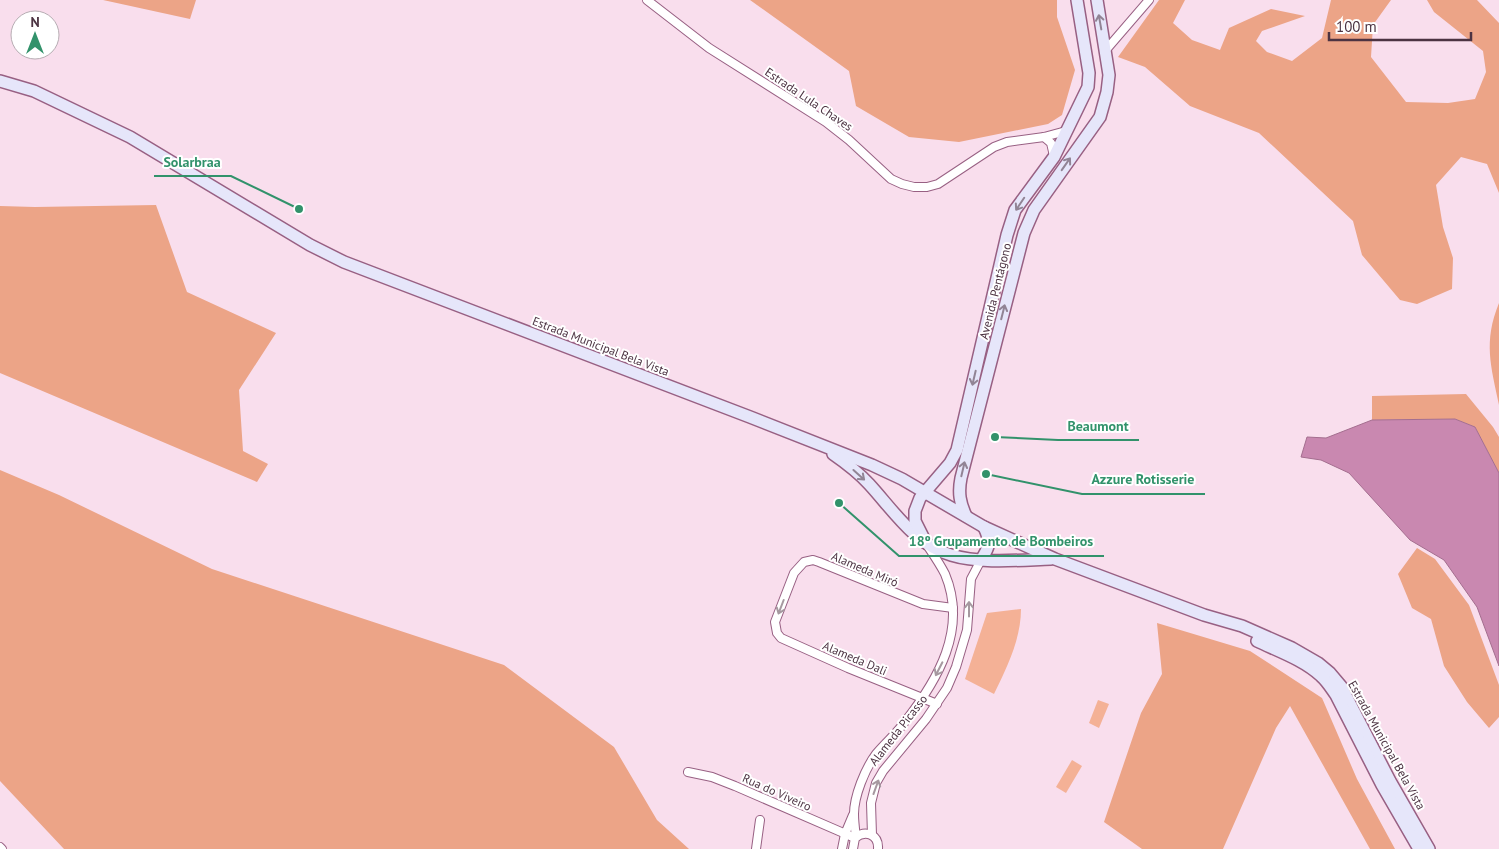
<svg xmlns="http://www.w3.org/2000/svg" width="1499" height="849" font-family="'PT Sans',sans-serif">
	<style>
		.green { fill: #f4b196 }
		.forest { fill: #eca487 }
		.water { fill: #c988b0; stroke: #a46e8f }
		.lines { fill: none; stroke-linecap: round; stroke-linejoin: round }
		.minor-casing { stroke: #986083; stroke-width: 10 }
		.secondary-casing { stroke: #986083; stroke-width: 14 }
		.minor { stroke: #fff; stroke-width: 8 }
		.secondary { stroke: #e6e6fa; stroke-width: 11 }
		.oneway { stroke: #918495 }
		.oneway2 { stroke: #a699a0 }
		.labels { text-anchor: middle; dominant-baseline: central; stroke-width: 4; stroke-linejoin: round; paint-order: stroke }
		.street-label { font-size: 12px; fill: #4c3342; stroke: #fff }
		.leader { fill: none; stroke: #32926b; stroke-width: 2 }
		.callout-dot { fill: #32926b; stroke: #fff; stroke-width: 2 }
		.callout-label { font-size: 14px; text-anchor: middle; font-weight: bold; fill: #32926b; stroke: #fff; stroke-width: 4; stroke-linejoin: round; paint-order: stroke }
	</style>
	<rect width="100%" height="100%" fill="#f9deed"/>
	<!-- green -->
	<g class="green">
		<path d="M 1021,609 C 1021,639 1007,667 994,694 L 965,679 L 987,613 Z"/>
		<polygon points="1098,700 1109,704 1099,728 1089,723"/>
		<polygon points="1072,760 1082,766 1066,793 1056,787"/>
	</g>
	<!-- forest -->
	<g class="forest">
		<polygon points="103,0 196,0 190,19"/>
		<polygon points="750,0 1057,0 1057,17 1075,70 1062,115 1048,124 959,142 909,137 856,106 849,71"/>
		<polygon points="1159,0 1185,0 1173,23 1192,40 1220,50 1229,28 1271,9 1305,16 1262,31 1256,41 1267,52 1292,61 1322,38 1331,0 1391,0 1373,25 1371,57 1406,102 1448,103 1475,99 1486,72 1483,51 1434,12 1427,0 1477,0 1499,23 1499,193 1487,164 1461,157 1436,185 1443,227 1453,258 1452,289 1417,304 1400,300 1362,255 1353,221 1259,133 1190,106 1145,67 1118,57"/>
		<polygon points="156,205 187,292 276,333 239,390 243,451 268,464 257,482 0,373 0,206 35,207"/>
		<path d="M 1499,303 L 1499,405 C 1491,366 1483,342 1499,303 Z"/>
		<polygon points="1466,394 1493,427 1499,437 1499,473 1475,427 1455,419 1372,420 1372,396"/>
		<polygon points="0,470 59,495 212,569 504,665 614,747 657,820 689,849 64,849 0,781"/>
		<polygon points="1417,548 1435,559 1469,605 1499,685 1499,717 1489,728 1467,702 1444,666 1431,619 1412,608 1398,574"/>
		<polygon points="1157,623 1250,651 1322,698 1357,779 1395,849 1370,849 1290,706 1276,728 1223,849 1142,849 1104,822 1141,713 1162,674"/>
	</g>
	<!-- water -->
	<polygon class="water" points="1455,419 1475,427 1499,473 1499,666 1477,607 1444,560 1410,540 1349,473 1321,460 1301,457 1307,437 1326,438 1372,420"/>
	<g class="lines">
		<defs>
			<g id="minor">
				<polyline points="647,0 709,48 826,122 849,140 891,179 902,184 914,187 927,187 938,184 994,147 1007,142 1044,137 1066,131"/>
				<polyline points="1105,51 1149,0"/>
				<polyline points="1044,137 1051,143 1054,156"/>
				<polyline points="937,704 848,668 781,638 777,633 775,622 794,573 804,562 813,560 819,562 923,604 953,608"/>
				<polyline points="688,772 712,777 735,786 855,838"/>
				<polyline points="872,835 871,803 876,783 883,771 926,719 947,688 956,667 967,630 971,579 981,560"/>
				<path d="M 856,837 C 855,829 854,822 854,814 C 854,796 865,769 876,754 C 885,743 896,734 904,723 C 938,680 968,629 945,574 C 940,564 933,554 927,545"/>
				<polyline points="0,847 2,849"/>
				<polyline points="756,849 760,820"/>
				<polyline points="842,849 845,834 853,815"/>
				<path d="M 853,849 L 855,838 C 866,829 879,835 878,849"/>
			</g>
			<g id="secondary">
				<polyline points="0,81 34,91 130,137 310,245 344,262 750,417 872,465 902,479 984,527 1055,559 1204,615 1242,626 1292,648 1318,663 1330,673 1341,686 1390,781 1429,849"/>
				<path d="M 833,454 C 846,463 858,472 869,484 C 893,510 915,545 951,555 C 980,564 1021,560 1051,559"/>
				<path d="M 966,516 C 960,503 958,493 961,478 L 1024,233 L 1034,210 L 1100,117 L 1107,92 L 1109,75 L 1097,0"/>
				<polyline points="926,543 915,521 915,511 920,498 950,463 957,450 1007,235 1015,210 1054,157 1088,87 1089,73 1077,0"/>
				<path d="M 981,560 C 990,546 991,542 984,527"/>
				<path d="M 1257,641 C 1278,651 1304,660 1321,676 C 1327,681 1331,688 1336,695 L 1382,785 L 1419,849"/>
			</g>
		</defs>
		<!-- minor casing -->
		<use href="#minor" class="minor-casing"/>
		<!-- secondary casing -->
		<use href="#secondary" class="secondary-casing"/>
		<!-- minor -->
		<use href="#minor" class="minor"/>
		<!-- secondary -->
		<use href="#secondary" class="secondary"/>
	</g>
	<!-- one-way arrows -->
	<defs><path id="oneway-shaft" d="M-6 0H5M1.5-3L5.5 0L1.5 3" fill="none" stroke-width="1.6" stroke-linecap="round" stroke-linejoin="round" transform="scale(1.25)"/></defs>
	<g class="oneway">
		<use href="#oneway-shaft" transform="translate(1100 22) rotate(-100)"/>
		<use href="#oneway-shaft" transform="translate(1066 164) rotate(-55)"/>
		<use href="#oneway-shaft" transform="translate(1020 204) rotate(124)"/>
		<use href="#oneway-shaft" transform="translate(1003 312) rotate(-76)"/>
		<use href="#oneway-shaft" transform="translate(974 378) rotate(103)"/>
		<use href="#oneway-shaft" transform="translate(963 469) rotate(-77)"/>
		<use href="#oneway-shaft" transform="translate(859 475) rotate(42)"/>
	</g>
	<g class="oneway2">
		<use href="#oneway-shaft" transform="translate(781 607) rotate(111)"/>
		<use href="#oneway-shaft" transform="translate(969 609) rotate(-90)"/>
		<use href="#oneway-shaft" transform="translate(939 669) rotate(117)"/>
		<use href="#oneway-shaft" transform="translate(876 787) rotate(-70)"/>
	</g>
	<g class="labels">
		<!-- street labels -->
		<g class="street-label">
			<text transform="translate(809 99) rotate(34)">Estrada Lula Chaves</text>
			<text transform="translate(995 291) rotate(-76)">Avenida Pentágono</text>
			<text transform="translate(601 346) rotate(21)">Estrada Municipal Bela Vista</text>
			<text transform="translate(865 569) rotate(23)">Alameda Miró</text>
			<text transform="translate(855 658) rotate(23)">Alameda Dali</text>
			<text transform="translate(898 730) rotate(-52)">Alameda Picasso</text>
			<text transform="translate(1387 745) rotate(61)">Estrada Municipal Bela Vista</text>
			<text transform="translate(777 792) rotate(24)">Rua do Viveiro</text>
		</g>
	</g>
	<!-- callouts -->
	<path class="leader" d="M299 209L231 176H154M995 437L1058 440H1139M986 474L1082 494H1205M839 503L899 556H1104"/>
	<g class="callout-dot">
		<circle cx="299" cy="209" r="5"/>
		<circle cx="995" cy="437" r="5"/>
		<circle cx="986" cy="474" r="5"/>
		<circle cx="839" cy="503" r="5"/>
	</g>
	<g class="callout-label">
		<text x="192" y="167">Solarbraa</text>
		<text x="1098" y="431">Beaumont</text>
		<text x="1143" y="484">Azzure Rotisserie</text>
		<text x="1001" y="546">18º Grupamento de Bombeiros</text>
	</g>
	<!-- north arrow -->
	<g transform="translate(35 35)"><circle r="24" fill="#ffffff" stroke="#b7adb3"/>
	<path d="M0-4L9 19L0 12L-9 19Z" fill="#32926b"/>
	<text y="-8" font-size="14" font-weight="bold" text-anchor="middle" fill="#4c3342">N</text>
	</g>
	<!-- scale -->
	<path d="M1329 32v8h142v-8" fill="none" stroke="#4c3342" stroke-width="2.5"/>
	<text x="1336" y="32" font-size="15" fill="#4c3342" stroke="#ffffff" stroke-width="4" paint-order="stroke">100 m</text>
</svg>
